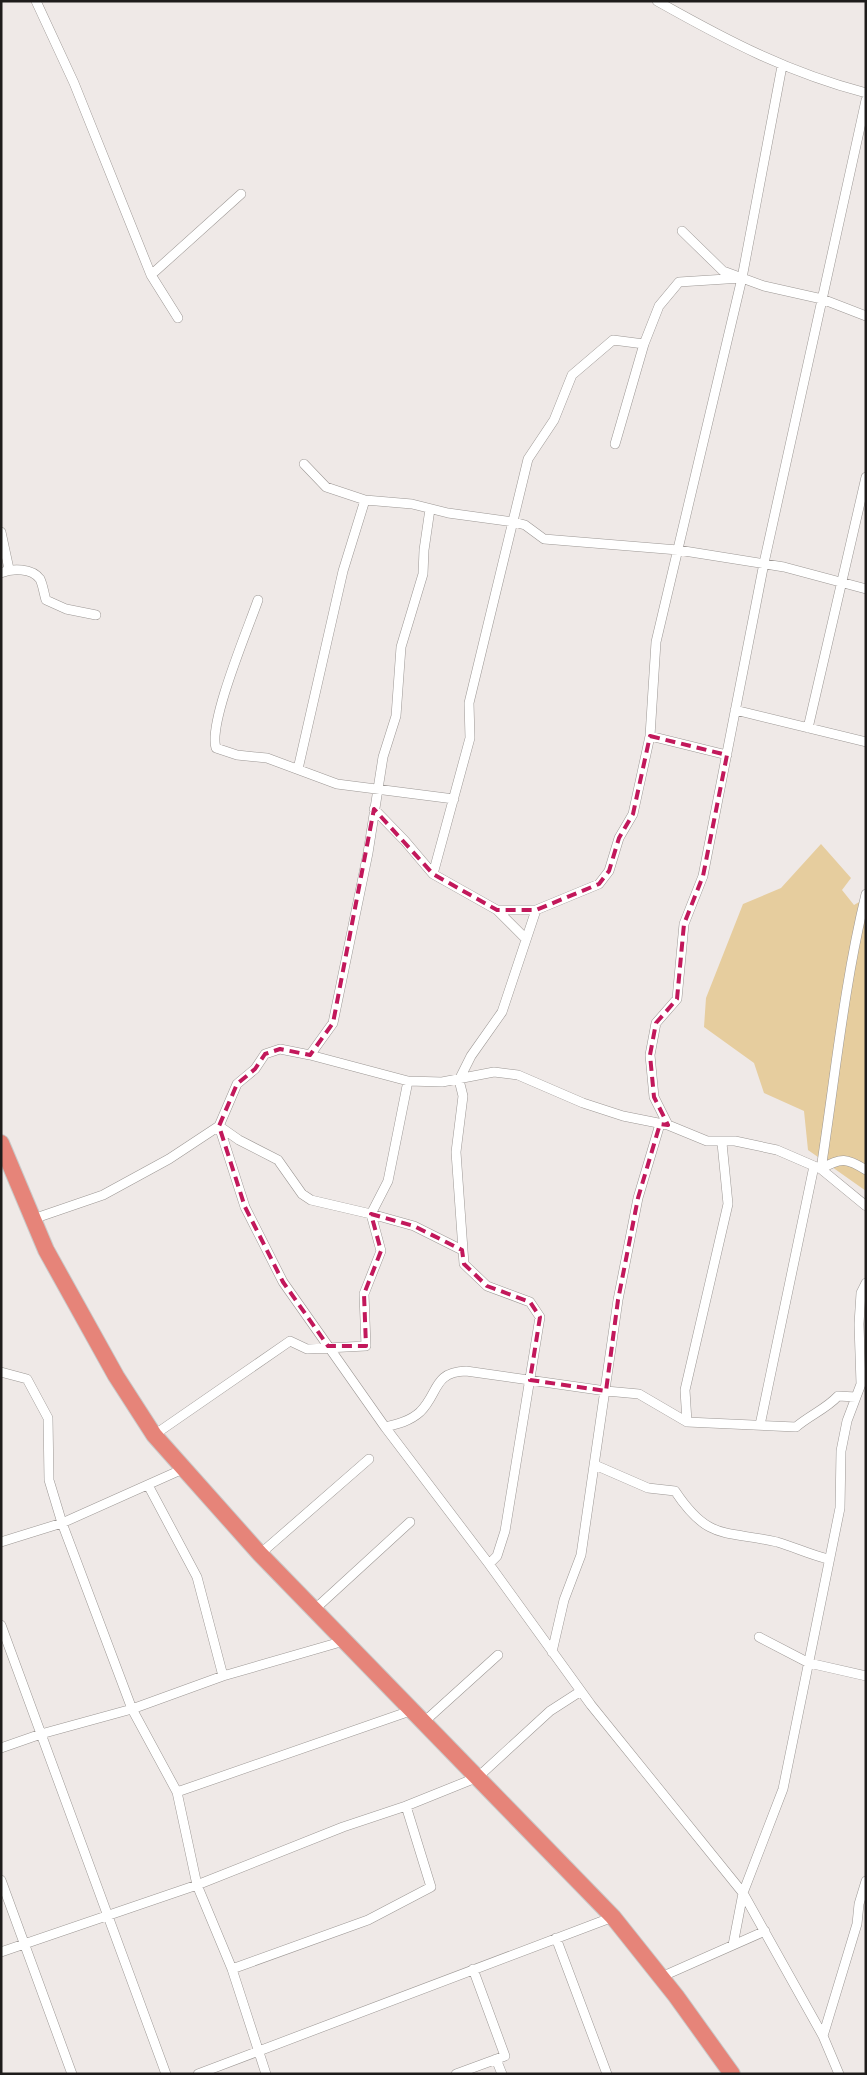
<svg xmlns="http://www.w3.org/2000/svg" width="867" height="2075" font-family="'Asap Condensed',sans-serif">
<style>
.green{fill:#e6cd9e}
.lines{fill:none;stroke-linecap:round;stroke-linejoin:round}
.street-casing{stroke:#9c9794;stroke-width:10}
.highway-casing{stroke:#c9c9c8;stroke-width:18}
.street{stroke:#fff;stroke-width:9}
.highway{stroke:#e68479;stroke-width:16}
.marked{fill:none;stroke:#c2185b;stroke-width:4;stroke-dasharray:10 6;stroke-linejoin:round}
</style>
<rect width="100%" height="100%" fill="#efe9e7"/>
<path class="green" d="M821,844L851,878L842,890L854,905L866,898V1191L808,1150L804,1111L764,1093L754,1063L704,1027L706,998L743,904L781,888Z"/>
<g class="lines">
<defs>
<path id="street" d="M36,1L74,83L151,275L178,318
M657,1C728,41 787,72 866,93
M682,231L723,271L764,286L822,299L866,316
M151,275L241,194
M615,444L644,344
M304,464L326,487L365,500L412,504L448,513L514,522L525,525L544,539L678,550L784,567L866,589
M1,532L9,569
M1,573C12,568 32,568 40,579C43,585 44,594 46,600L66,609L96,615
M258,600C248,629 208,723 216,748L237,755L267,758L337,784L454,799
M735,710L866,742
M808,728L866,477
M650,736L727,755
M298,769L343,571L365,500
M374,809L405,841L433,874L497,910L525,938
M433,874L470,738L469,703L528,459L554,420L572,375L613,340L644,344L659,306L679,282L742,278
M497,910H536L599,884L609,871L619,838L633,814L650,736L656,642L742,278L782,66
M310,1055L408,1081L442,1082L494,1072L518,1075L583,1103L623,1116L668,1125L707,1141H735L777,1150L821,1169L866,1206
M408,1081L388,1181L371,1214L414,1226L462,1250
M668,1125L654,1097L650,1055L656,1023L677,999L684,924L703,876L764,563L866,100
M219,1126L245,1207L283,1282L385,1427L489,1564L591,1705L743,1893L823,2036L839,2074
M821,1169C835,1078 844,984 866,894
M821,1169C841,1157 847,1158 866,1170
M33,1219L103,1195L169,1159L219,1126L237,1084L255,1069L265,1054L280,1049L310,1055L333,1023L368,853L383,757L396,716L401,647L423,574L424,550L430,509
M1,1372L27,1379L48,1418L49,1480L62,1523L132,1709L177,1792L197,1885L232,1969L266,2074
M687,1422L685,1390L728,1204L722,1143
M760,1425L814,1166
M385,1427C398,1424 410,1421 420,1412C439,1393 433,1372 466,1371L606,1391L639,1394L687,1422L796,1427C810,1415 826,1409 838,1396L856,1397
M154,1435L290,1341L307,1349L366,1346L364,1294L381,1251L371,1214L311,1200L302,1194L278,1160L239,1140L219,1126
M595,1465L648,1488L675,1491C709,1542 725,1530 777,1542C794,1547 811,1555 828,1559
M148,1485L197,1577L223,1676
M1,1542L62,1523L183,1469
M260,1554L369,1459
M489,1564L497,1556L505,1531L540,1317L530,1302L487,1286L464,1264L456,1152L463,1096L459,1080L471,1056L502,1012L536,910
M315,1609L410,1522
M1,1625L166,2074
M759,1637L809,1663L866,1676
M552,1652L564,1600L581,1555L618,1300L638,1198L660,1124
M425,1721L498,1655
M1,1748L41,1734L132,1709L223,1676L344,1641
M177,1792L413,1710
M1,1880L72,2074
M556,1938L607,2074
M733,1945L743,1893L783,1789L840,1508L841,1451L847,1421L861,1384L859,1324L861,1293L866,1283
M1,1952L197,1885L343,1827L406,1806L478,1777L550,1711L581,1691
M232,1969L368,1920L431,1887L406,1806
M661,1977L765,1931
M823,2036L857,1924L859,1904L866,1881
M496,2059L502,2074
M198,2074L613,1917
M456,2074L505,2056L473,1969"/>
<path id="highway" d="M1,1143L46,1250L116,1376L154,1435L260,1554L613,1917L676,1996L732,2074"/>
</defs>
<use href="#street" class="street-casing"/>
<use href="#highway" class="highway-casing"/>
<use href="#street" class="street"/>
<use href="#highway" class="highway"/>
</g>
<path class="marked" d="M650,736L727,755L703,876L684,924L677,999L656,1023L650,1055L654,1097L668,1125L660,1124L638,1198L618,1300L606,1391L530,1380L540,1317L530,1302L487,1286L464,1264L462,1250L414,1226L371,1214L381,1251L364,1294L366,1346H328L283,1282L245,1207L219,1126L237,1084L255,1069L265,1054L280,1049L310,1055L333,1023L374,809L433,874L497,910H536L599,884L609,871L619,838L633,814Z"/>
<rect width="867" height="2075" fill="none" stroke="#1e1c1b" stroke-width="5"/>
</svg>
